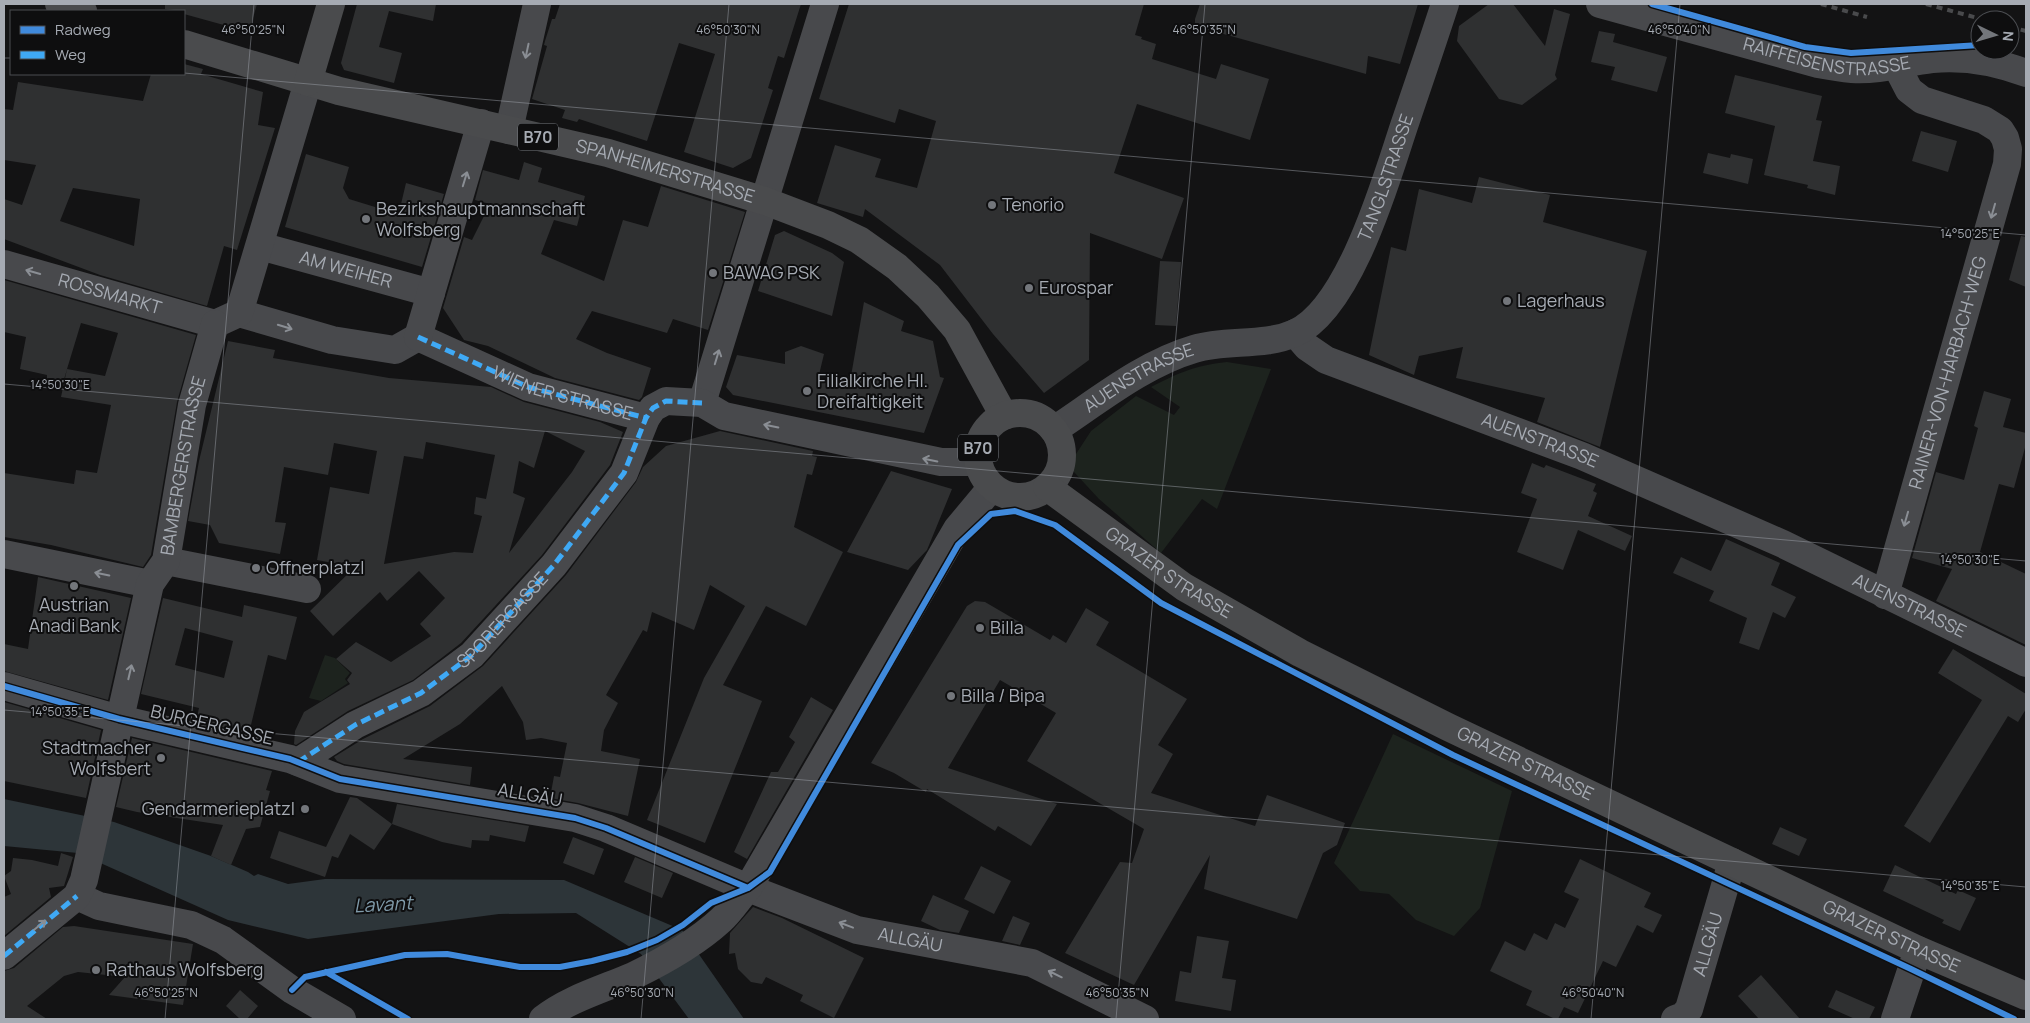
<svg xmlns="http://www.w3.org/2000/svg" width="2030" height="1023" font-family="Manrope,sans-serif">
<style>
.green{fill:#1d231e}
.water{fill:#2d3539}
.building{fill:#2f3031;fill-rule:evenodd}
.lines{fill:none;stroke-linecap:round;stroke-linejoin:round}
.minor{stroke:#48494c;stroke-width:28}
.major{stroke:#4a4b4d;stroke-width:28}
.rail{stroke:#494a4c;stroke-width:4;stroke-dasharray:6 5;stroke-linecap:butt}
.quiet{stroke:#3fa9f5;stroke-width:5;stroke-dasharray:10 5;stroke-linecap:butt}
.cycleway-casing{stroke:#0e0e0f;stroke-width:9}
.cycleway{stroke:#408adc;stroke-width:6}
.oneway{stroke:#8a8e94}
.ticks{fill:none;stroke:#a6abb3;stroke-width:1;stroke-opacity:0.45}
.poi-dot{fill:#73767b;stroke:#0e0e0f;stroke-width:2}
.labels{text-anchor:middle;stroke-width:4;stroke-linejoin:round;paint-order:stroke}
.shield{fill:#0e0e0f;stroke:#787c82;stroke-width:1}
.shield-label{font-size:16px;font-weight:bold;fill:#a6abb3}
.street-label{font-size:18px;fill:#a6abb3;stroke:#0e0e0f}
.poi-label{font-size:18px;fill:#a6abb3;stroke:#0e0e0f;text-anchor:start}
.water-label{font-size:19px;font-style:italic;fill:#809baa;stroke:#0e0e0f}
.ticks-label{font-size:12px;text-anchor:middle;fill:#a6abb3;stroke:#0e0e0f;stroke-width:4;stroke-linejoin:round;paint-order:stroke}
</style>
<rect width="100%" height="100%" fill="#131314"/>
<path class="green" d="M1227,362L1271,369L1217,509L1202,499L1161,553L1099,499L1074,472L1073,463L1076,454L1091,431L1136,396L1174,415L1180,407L1151,387C1181,372 1193,366 1227,362Z
M325,655L335,658L350,673L345,679L348,683L321,701L309,698Z
M1393,734L1512,791L1480,908L1454,936L1416,920L1389,894L1360,891L1334,863Z"/>
<path class="water" d="M4,799L114,822L211,856L248,872L254,876L258,874L288,884L325,879L564,880L682,930L744,1019H689L641,954L576,913L499,914L308,939L228,920L78,853L4,846Z"/>
<path class="building" d="M165,4H257L249,32L184,14V11L165,9Z
M357,4H436L433,21L389,11L379,47L402,53L394,83L344,70L341,63Z
M560,4H801L784,58L778,56L768,88L773,90L751,158L733,168L684,152L715,54L679,43L647,141L579,119L577,122L562,118L565,110L532,99L547,46L544,45L545,41L552,19H555Z
M849,4H1144L1135,35L1142,37L1141,39L1156,44L1152,59L1216,79L1221,64L1269,79L1250,140L1137,104L1114,173L1184,198L1162,259L1090,233L1089,360L1044,393L993,334L940,265L865,209L863,217L817,203L835,145L881,159L875,177L917,188L936,121L899,109L895,123L819,99Z
M1200,4H1418L1400,64L1368,56L1366,74L1195,26V19Z
M1489,4H1513L1545,46L1554,9L1570,14L1555,75L1557,79L1522,105L1499,99L1457,41L1459,26Z
M1599,31L1615,34L1613,42L1667,57L1657,92L1611,80L1615,67L1591,62Z
M184,64L203,69L201,74L263,92L258,125L275,128L237,250L224,246L207,306L100,275L4,239V199L22,205L36,165L4,160V109L13,110L18,82L143,101L151,74H184ZM73,188L140,199L134,246L60,221Z
M1735,75L1822,96L1816,120L1822,121L1813,161L1840,166L1835,195L1807,188L1808,185L1764,175L1775,126L1725,113Z
M1921,131L1957,141L1948,172L1912,161Z
M1708,153L1730,158L1731,154L1753,159L1748,184L1703,173Z
M306,154L349,167L343,188L349,199L388,211L401,204L406,183L444,194L422,267L285,227Z
M524,162L542,168L538,182L585,196L577,226L554,220L541,254L604,281L623,220L648,227L661,186L745,212L708,330L673,319L667,333L592,311L576,339L607,353L651,368L642,397L639,400L555,378L488,346L464,340L443,308L464,237L472,240L490,204L475,200L483,170L519,180Z
M1479,177L1550,195L1543,222L1647,251L1600,447L1537,422L1545,398L1456,378L1463,347L1419,356L1414,375L1369,355L1391,247L1406,251L1419,189L1472,203Z
M784,231L832,253L844,262L832,316L758,291L775,235Z
M2021,236L2026,237V287L2009,280Z
M1160,261L1181,262L1176,326L1155,325Z
M4,280L196,335L177,402L151,555L143,567L51,545L4,537V473L74,484L76,470L97,473L111,405L61,397L67,369L63,383L47,379V375L20,369L26,337L4,332ZM81,323L118,333L105,376L67,369Z
M864,302L904,321L901,331L933,341L940,377L944,378L924,433L733,395L726,387L737,355L785,364V352L801,346L824,354L818,379L851,376Z
M228,341L275,350L273,358L389,378L491,387L524,402L600,422L623,432L610,465L542,555L461,643L413,680L348,711L296,745L294,744L295,731L304,712L350,684L347,680L352,673L336,659L356,642L391,662L431,636L420,624L445,598L419,571L387,601L380,592L333,636L310,611L355,567L317,560L330,487L369,494L377,451L334,443L328,475L284,467L275,522L286,523L280,554L219,543L210,525L188,521L199,461ZM545,431L585,451L572,472L509,553L525,498L513,493L519,461L534,468ZM426,442L495,455L486,499L476,497L474,514L482,516L473,553L454,552L384,564L404,456L423,459Z
M1984,391L2011,399L2003,427L2026,433V444L2014,488L1999,484L1980,552L2026,574V645L1936,601L1952,569L1912,558L1936,472L1964,480L1978,428L1974,426Z
M720,431L813,451L812,456L817,457L812,475L807,474L794,527L843,552L806,626L766,606L723,685L762,701L705,843L647,820L704,678L745,606L710,585L694,630L652,612L647,632L643,630L606,695L618,703L604,730L601,751L640,759L628,816L578,803L550,798L554,776L560,777L567,743L541,738L526,740L523,722L502,686L460,724L403,759L472,767L470,785L344,764L337,761L334,757L363,739L430,706L483,666L566,575L636,482L643,467L666,446Z
M1532,463L1544,468L1546,465L1596,484L1593,491L1597,493L1588,516L1632,536L1625,551L1578,530L1563,570L1517,552L1537,499L1521,493Z
M891,471L952,489L927,550L908,570L847,552Z
M1726,539L1780,563L1771,585L1796,597L1785,618L1773,612L1759,650L1739,643L1747,618L1709,601L1714,591L1673,573L1681,557L1711,571Z
M38,577L131,598L108,700L4,671V644L28,649Z
M163,598L242,617L244,605L297,617L286,660L268,655L249,733L196,721L199,708L141,694ZM185,628L233,641L224,678L175,665Z
M975,601L985,602L1050,640L1053,635L1066,643L1086,608L1109,622L1096,645L1187,699L1158,745L1173,754L1151,793L1255,826L1267,795L1345,823L1337,845L1323,853L1297,919L1204,889L1210,855L1134,985L1065,953L1120,862L1132,863L1144,829L1027,761L1056,713L1000,680L948,768L1057,804L1031,846L998,826L995,831L927,789L926,792L894,773L871,763L967,606Z
M1953,649L2026,694V709L2018,722L2008,716L1930,843L1904,826L1982,700L1938,673Z
M811,697L833,710L747,859L734,852L771,772H778L795,742L789,737Z
M4,702L101,730L86,798L4,781Z
M132,738L272,771L266,790L270,791L260,827L246,829L231,865L211,856L223,825L137,812L116,807Z
M350,797L357,798L392,824L374,850L350,834L338,858L332,856L325,877L270,858L279,831L326,847Z
M397,804L529,826L525,842L490,835L489,841L472,840L471,848L442,842L392,824Z
M1780,827L1807,839L1799,856L1772,844Z
M573,837L604,849L594,875L563,863Z
M61,853L73,857L64,886L49,888L51,897L4,936V897L11,894L4,876L11,871L13,858L32,860L58,866Z
M635,857L673,873L662,898L624,882Z
M1580,859L1651,893L1644,907L1662,915L1653,933L1637,925L1616,967L1603,961L1578,1013L1564,1007L1558,1019H1555L1526,1005L1532,991L1490,971L1505,941L1525,951L1534,933L1547,940L1555,923L1565,928L1579,899L1564,892Z
M1895,865L1956,894L1958,890L1976,898L1960,931L1942,923L1944,920L1883,891Z
M981,866L1011,881L994,914L964,899Z
M933,895L969,911L959,933L940,930L921,921Z
M753,907L782,918L864,958L834,1018L800,1001L803,995L766,977L762,984L751,982L738,969L735,953L729,954L730,933Z
M1013,916L1030,923L1020,945L1002,941Z
M74,926L193,944L183,1005L109,995L125,977L78,972L64,976L27,1006L47,1019H4V971L14,968L63,927Z
M1197,936L1229,941L1222,978L1236,980L1231,1011L1175,1001L1180,971L1191,973Z
M1761,975L1800,1019H1759L1738,996Z
M240,990L258,1006L247,1019H240L226,1006Z
M1836,990L1875,1007L1869,1019H1855L1828,1007Z"/>
<g class="lines">
<g class="minor">
<path id="s1" d="M1600,4L1818,64C1829,66 1841,68 1852,69C1879,71 1906,62 1932,59C1964,56 1997,62 2026,73"/>
<path d="M509,130L537,4"/>
<path id="s2" d="M260,246L431,293"/>
<path id="s3" d="M4,264L215,324"/>
<path d="M239,313L332,340L395,350L418,337"/>
<path d="M215,324L239,313L308,82"/>
<path id="s4" d="M1295,333L1307,347L1326,360L1582,456L1783,544L2026,663"/>
<path id="s5" d="M418,337L528,387L646,418"/>
<path d="M418,337L481,123"/>
<path d="M702,403L825,4"/>
<path id="s6" d="M1054,430C1098,401 1143,364 1194,349C1227,339 1263,347 1295,333C1350,308 1386,180 1404,126C1418,85 1432,44 1445,4"/>
<path d="M4,554L150,584"/>
<path d="M166,561L307,589"/>
<path id="s7" d="M1885,595L2007,164L2008,149L2005,138L2000,130L1984,120L1922,100L1909,90L1896,65"/>
<path id="s8" d="M4,686L119,719L290,759L340,779L575,818L606,828L748,888L857,930L1032,963L1145,1019"/>
<path d="M298,762L355,725L421,693L472,655L554,565L624,473L646,418L653,408L666,401L702,403L724,416L941,462H978"/>
<path d="M77,896L99,906L191,925L223,940L292,990L342,1019"/>
<path id="s9" d="M4,956L77,896L84,880L150,584L166,561L192,405L215,324"/>
<path d="M543,1019C568,999 603,989 633,976C664,961 696,943 721,920C731,911 739,898 748,888L957,529L992,487"/>
<path id="s10" d="M1675,1019L1683,1016L1689,1009L1732,862"/>
<path d="M1895,1019L1918,950"/>
</g>
<g class="major">
<path d="M59,4L83,11"/>
<path id="s11" d="M184,44L339,91L608,153L765,201L828,225L859,240L897,267L928,296L957,330L1004,416"/>
<path d="M308,82L331,4"/>
<circle cx="1020" cy="455" r="42"/>
<path id="s12" d="M1047,487L1184,587L1300,653L1448,727L1732,862L1918,950L2026,996"/>
</g>
<path class="rail" d="M1821,4L1867,17
M1926,4L1985,20
M2010,27L2026,31"/>
<g class="quiet">
<path d="M418,337L528,387L646,418"/>
<path id="s13" d="M298,762L355,725L421,693L472,655L554,565L624,473L646,418L653,408L666,401L702,403"/>
<path d="M4,956L77,896"/>
</g>
<defs>
<path id="cycleway" d="M1652,4L1805,47L1851,53L1980,45
M4,686L119,719L290,759L340,779L575,818L606,828L748,888
M326,972L408,1019
M292,990L305,977L405,955L447,954L520,967H560L592,961L627,952L657,940L683,925L711,903L748,888L770,872L958,545L991,514L1015,511L1055,525L1161,603L1453,755L1911,969L2014,1019"/>
</defs>
<use href="#cycleway" class="cycleway-casing"/>
<use href="#cycleway" class="cycleway"/>
</g>
<defs><path id="oneway-shaft" d="M-6 0H5M1.5-3L5.5 0L1.5 3" fill="none" stroke-width="1.6" stroke-linecap="round" stroke-linejoin="round" transform="scale(1.25)"/></defs>
<g class="oneway">
<use href="#oneway-shaft" transform="translate(527 51) rotate(102)"/>
<use href="#oneway-shaft" transform="translate(465 179) rotate(-73)"/>
<use href="#oneway-shaft" transform="translate(1993 211) rotate(106)"/>
<use href="#oneway-shaft" transform="translate(33 272) rotate(-164)"/>
<use href="#oneway-shaft" transform="translate(285 327) rotate(17)"/>
<use href="#oneway-shaft" transform="translate(717 357) rotate(-73)"/>
<use href="#oneway-shaft" transform="translate(771 426) rotate(-168)"/>
<use href="#oneway-shaft" transform="translate(930 460) rotate(-168)"/>
<use href="#oneway-shaft" transform="translate(1906 519) rotate(106)"/>
<use href="#oneway-shaft" transform="translate(102 574) rotate(-168)"/>
<use href="#oneway-shaft" transform="translate(130 672) rotate(-77)"/>
<use href="#oneway-shaft" transform="translate(40 925) rotate(-39)"/>
<use href="#oneway-shaft" transform="translate(846 925) rotate(-159)"/>
<use href="#oneway-shaft" transform="translate(1055 974) rotate(-154)"/>
</g>
<path class="ticks" d="M4,58H11M184,73L2026,235M4,384L2026,561M4,710L2026,887M165,1019L254,4M641,1019L729,4M1116,1019L1205,4M1591,1019L1680,4"/>
<g class="poi-dot">
<circle cx="992" cy="205" r="5"/>
<circle cx="366" cy="219" r="5"/>
<circle cx="713" cy="273" r="5"/>
<circle cx="1029" cy="288" r="5"/>
<circle cx="1507" cy="301" r="5"/>
<circle cx="807" cy="391" r="5"/>
<circle cx="256" cy="568" r="5"/>
<circle cx="74" cy="586" r="5"/>
<circle cx="980" cy="628" r="5"/>
<circle cx="951" cy="696" r="5"/>
<circle cx="161" cy="758" r="5"/>
<circle cx="305" cy="809" r="5"/>
<circle cx="96" cy="970" r="5"/>
</g>
<g class="labels">
<g class="shield">
<rect x="518" y="123.5" width="40" height="27" rx="4"/>
<rect x="958" y="434.5" width="40" height="27" rx="4"/>
</g>
<g class="shield-label">
<text x="538" y="143">B70</text>
<text x="978" y="454">B70</text>
</g>
<g class="street-label">
<text dy="6" stroke="none"><textPath href="#s1" startOffset="234">RAIFFEISENSTRASSE</textPath></text>
<text dy="6" stroke="none"><textPath href="#s11" startOffset="498">SPANHEIMERSTRASSE</textPath></text>
<text dy="6" stroke="none"><textPath href="#s6" startOffset="449">TANGLSTRASSE</textPath></text>
<text dy="6" stroke="none"><textPath href="#s2" startOffset="89">AM WEIHER</textPath></text>
<text dy="6" stroke="none"><textPath href="#s3" startOffset="110">ROSSMARKT</textPath></text>
<text dy="6" stroke="none"><textPath href="#s7" startOffset="231">RAINER-VON-HARBACH-WEG</textPath></text>
<text dy="6" stroke="none"><textPath href="#s6" startOffset="100">AUENSTRASSE</textPath></text>
<text dy="6" stroke="none"><textPath href="#s5" startOffset="156">WIENER STRASSE</textPath></text>
<text dy="6" stroke="none"><textPath href="#s4" startOffset="270">AUENSTRASSE</textPath></text>
<text dy="6" stroke="none"><textPath href="#s9" startOffset="540">BAMBERGERSTRASSE</textPath></text>
<text dy="6" stroke="none"><textPath href="#s12" startOffset="149">GRAZER STRASSE</textPath></text>
<text dy="6" stroke="none"><textPath href="#s4" startOffset="675">AUENSTRASSE</textPath></text>
<text dy="6" stroke="none"><textPath href="#s13" startOffset="251">SPORERGASSE</textPath></text>
<text transform="translate(212 725) rotate(13)" y="6">BURGERGASSE</text>
<text dy="6" stroke="none"><textPath href="#s12" startOffset="554">GRAZER STRASSE</textPath></text>
<text transform="translate(530 795) rotate(10)" y="6">ALLGÄU</text>
<text dy="6" stroke="none"><textPath href="#s12" startOffset="959">GRAZER STRASSE</textPath></text>
<text dy="6" stroke="none"><textPath href="#s8" startOffset="945">ALLGÄU</textPath></text>
<text dy="6" stroke="none"><textPath href="#s10" startOffset="85">ALLGÄU</textPath></text>
</g>
<g class="poi-label">
<text x="1002" y="211">Tenorio</text>
<text x="376" y="215">Bezirkshauptmannschaft<tspan x="376" dy="21">Wolfsberg</tspan></text>
<text x="723" y="279">BAWAG PSK</text>
<text x="1039" y="294">Eurospar</text>
<text x="1517" y="307">Lagerhaus</text>
<text x="817" y="387">Filialkirche Hl.<tspan x="817" dy="21">Dreifaltigkeit</tspan></text>
<text x="266" y="574">Offnerplatzl</text>
<text x="74" y="611" text-anchor="middle">Austrian<tspan x="74" dy="21">Anadi Bank</tspan></text>
<text x="990" y="634">Billa</text>
<text x="961" y="702">Billa / Bipa</text>
<text x="151" y="754" text-anchor="end">Stadtmacher<tspan x="151" dy="21">Wolfsbert</tspan></text>
<text x="295" y="815" text-anchor="end">Gendarmerieplatzl</text>
<text x="106" y="976">Rathaus Wolfsberg</text>
</g>
<g class="water-label">
<text transform="translate(383 904) rotate(-3)" y="7">Lavant</text>
</g>
</g>
<g class="ticks-label">
<text x="253" y="34">46°50'25"N</text>
<text x="728" y="34">46°50'30"N</text>
<text x="1204" y="34">46°50'35"N</text>
<text x="1679" y="34">46°50'40"N</text>
<text x="1970" y="238">14°50'25"E</text>
<text x="60" y="389">14°50'30"E</text>
<text x="1970" y="564">14°50'30"E</text>
<text x="60" y="716">14°50'35"E</text>
<text x="1970" y="890">14°50'35"E</text>
<text x="166" y="997">46°50'25"N</text>
<text x="642" y="997">46°50'30"N</text>
<text x="1117" y="997">46°50'35"N</text>
<text x="1593" y="997">46°50'40"N</text>
</g>
<rect width="2030" height="1023" fill="none" stroke="#a6abb3" stroke-width="10"/>
<rect x="10" y="10" width="175" height="65" fill="#0e0e0f" stroke="#4b4d51"/>
<rect x="20" y="26" width="25" height="8" fill="#408adc" stroke="#4b4d51"/>
<text x="55" y="35" font-size="15" fill="#a6abb3">Radweg</text>
<rect x="20" y="51" width="25" height="8" fill="#3fa9f5" stroke="#4b4d51"/>
<text x="55" y="60" font-size="15" fill="#a6abb3">Weg</text>
<g transform="translate(1995 35) rotate(95)"><circle r="24" fill="#0e0e0f" stroke="#4b4d51"/>
<path d="M0-4L9 19L0 12L-9 19Z" fill="#73767b"/>
<text y="-8" font-size="14" font-weight="bold" text-anchor="middle" fill="#a6abb3">N</text>
</g>
</svg>
